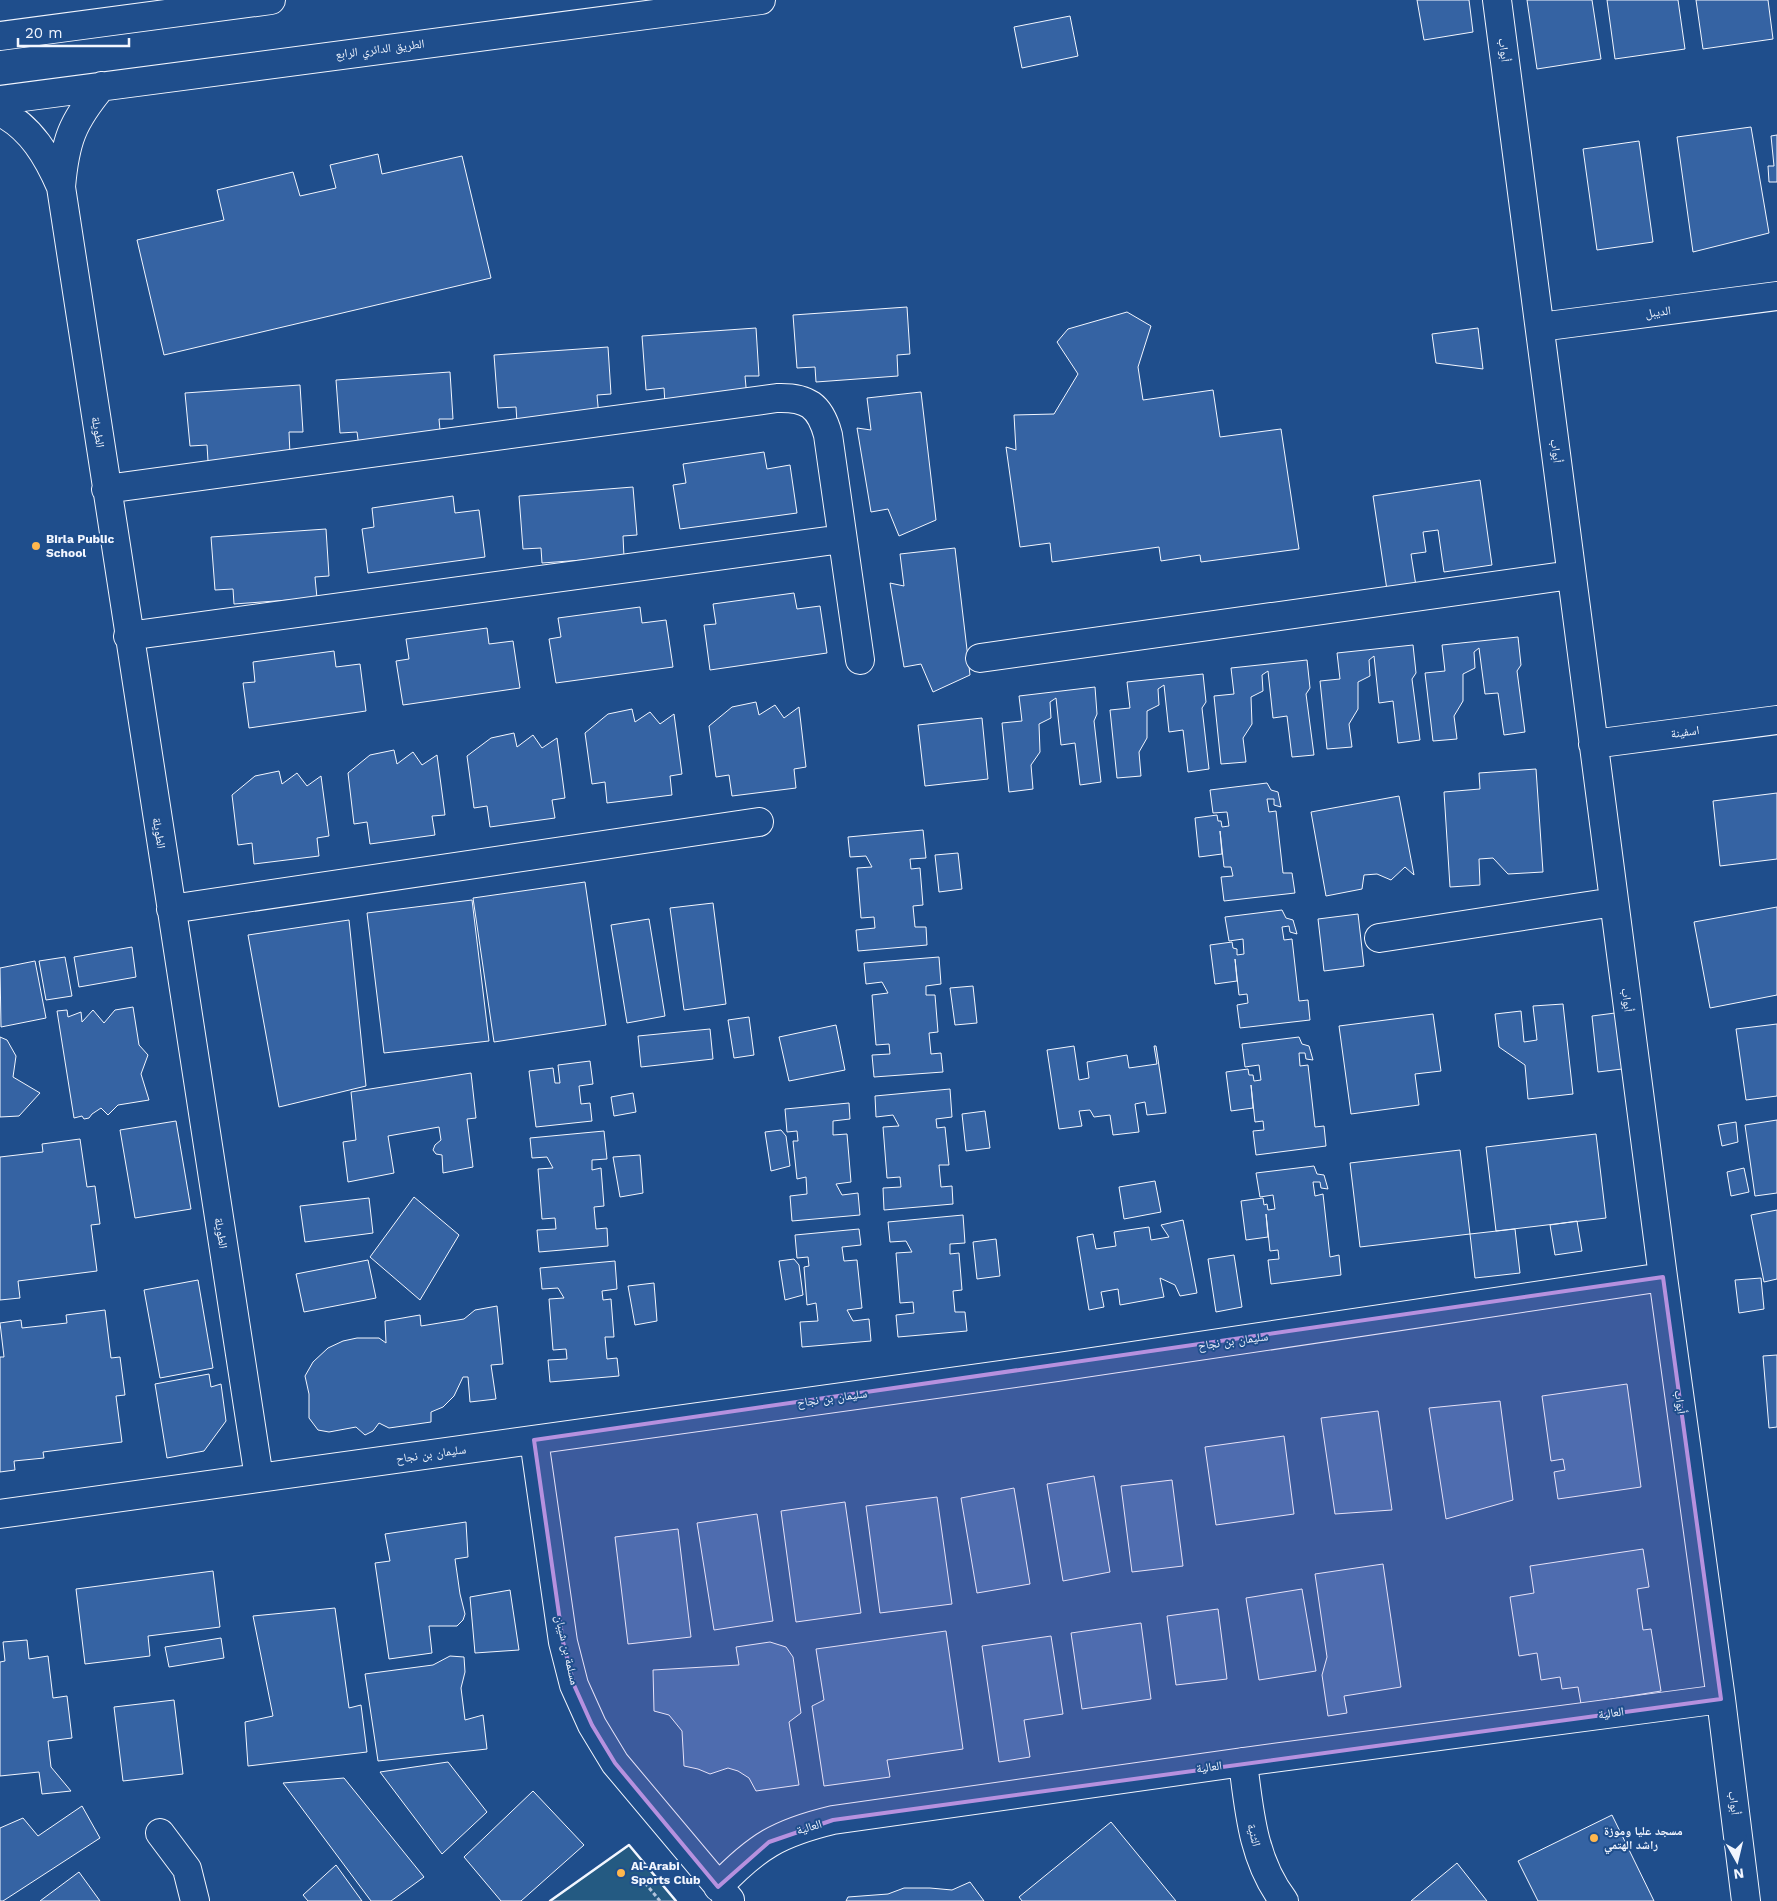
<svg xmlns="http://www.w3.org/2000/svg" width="1777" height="1901" font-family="'Work Sans','Noto Naskh Arabic',sans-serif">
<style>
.green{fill:#245a82;stroke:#a8bbd7}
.building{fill:#3563a3;stroke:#f2f6ff}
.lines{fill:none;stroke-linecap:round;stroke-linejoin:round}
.minor-casing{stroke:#f2f6ff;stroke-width:30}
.major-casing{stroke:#f2f6ff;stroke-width:30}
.path{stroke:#b3c4dc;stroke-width:3;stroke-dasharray:4 2.5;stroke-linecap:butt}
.minor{stroke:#1f4e8c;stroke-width:28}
.major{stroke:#1f4e8c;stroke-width:28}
.wall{stroke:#f2f6ff;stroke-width:2.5}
.marked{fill:#b691df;fill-opacity:0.2;stroke:#b691df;stroke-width:4;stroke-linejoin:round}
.poi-dot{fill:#ffb74d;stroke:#1f4e8c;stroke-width:2}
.labels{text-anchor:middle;stroke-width:4;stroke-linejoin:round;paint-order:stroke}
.street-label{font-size:12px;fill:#f2f6ff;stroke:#1f4e8c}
.poi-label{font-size:12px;font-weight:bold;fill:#f2f6ff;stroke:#1f4e8c;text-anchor:start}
</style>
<rect width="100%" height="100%" fill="#1f4e8c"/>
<path class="green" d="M629,1845L676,1901H550Z"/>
<path class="building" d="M1417,0H1469L1473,32L1424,40Z
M1527,0H1592L1601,59L1537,69Z
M1607,0H1678L1685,49L1615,59Z
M1696,0H1768L1773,39L1703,49Z
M1070,16L1078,56L1022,68L1014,27Z
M1751,127L1769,233L1693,252L1677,137Z
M1777,135V182H1769L1768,166H1774L1771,136Z
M1639,141L1653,242L1597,250L1583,149Z
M378,154L382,174L462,156L491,278L164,355L137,240L224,220L217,190L293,172L300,196L336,188L330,165Z
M907,307L910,354L897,355L898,376L816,382L815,367L797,368L793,315Z
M1127,312L1151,326L1138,367L1143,400L1213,390L1220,437L1281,429L1299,549L1201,562L1200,555L1161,561L1159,547L1052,562L1050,543L1020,547L1006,447L1016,450L1014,415L1054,414L1078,374L1057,342L1068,329Z
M756,328L759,376H745L747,398L665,404L664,388L646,390L642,336Z
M1478,328L1483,369L1436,363L1432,334Z
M608,347L611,394L597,395L599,417L517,423L516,407L498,408L494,355Z
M450,372L453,419H439L441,441L359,447L357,432L340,433L336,380Z
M300,385L303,432H289L290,454L208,461L207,445L190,446L185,393Z
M921,392L936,520L899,536L888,509L871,512L857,428L871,430L867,398Z
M764,452L767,469L790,465L797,513L680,529L673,485L686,483L683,464Z
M1480,480L1492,565L1444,572L1438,530L1423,532L1426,552L1411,554L1416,586L1387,590L1373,496Z
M633,487L637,535L623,536L624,557L542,563L541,548L523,549L519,496Z
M453,496L455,513L479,510L485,557L368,573L362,529L374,527L372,508Z
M326,529L329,576L315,577L317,598L234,604L233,589L215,590L211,537Z
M955,548L970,675L933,692L921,664L904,667L890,583L904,586L900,554Z
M794,593L797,609L820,606L827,653L710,670L704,625L716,624L713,604Z
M640,607L642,623L666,620L673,667L556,683L549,639L561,637L558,618Z
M487,628L489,644L513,641L520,688L403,705L396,661L409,659L406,639Z
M1518,637L1521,665L1517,671L1525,732L1504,735L1498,693L1485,694L1479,648L1474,652L1475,668L1463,674V701L1454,716L1457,739L1433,741L1425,673L1445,671L1442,645Z
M1413,645L1416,673L1412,679L1420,740L1398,743L1393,701L1379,703L1374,656L1369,660L1370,676L1358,682V709L1349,724L1352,747L1327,749L1320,681L1340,679L1337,653Z
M334,651L336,667L360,664L366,711L249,728L243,683L255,682L253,662Z
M1307,660L1310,688L1306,694L1314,755L1292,757L1287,716L1273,718L1268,671L1262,675L1263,691L1251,697L1252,724L1243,738L1246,762L1221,764L1214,696L1234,694L1231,668Z
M1203,674L1206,702L1202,708L1209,769L1188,772L1183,730L1169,732L1164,685L1158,689L1159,705L1147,711V738L1139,752L1141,776L1117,778L1110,710L1130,708L1127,682Z
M1095,687L1097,714L1094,721L1101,782L1080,785L1075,743L1061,745L1056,698L1050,702L1051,718L1039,724L1040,752L1031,765L1033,789L1009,792L1002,723L1022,721L1019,696Z
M756,702L759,715L775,705L784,718L799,707L806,767L794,769L796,788L732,796L729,775L716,777L709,726L732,707Z
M632,709L635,722L650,712L660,724L674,714L682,774L670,776L672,795L607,803L605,782L592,784L585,733L608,714Z
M982,718L988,779L925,786L918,725Z
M514,733L517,747L533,735L542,748L557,738L565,798L552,800L555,818L490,827L487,806L474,808L467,756L491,738Z
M394,750L397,764L413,752L422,765L437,755L445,815L432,816L435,835L370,844L367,822L354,824L348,773L370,755Z
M1536,769L1543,872L1508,874L1493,858L1479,859L1480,885L1450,887L1444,792L1480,789L1479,773Z
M279,771L282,784L297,773L307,786L321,776L329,836L317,838L319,856L254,864L252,843L238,845L232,795L255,776Z
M1267,783L1271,790L1278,792L1281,807L1274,805V799H1267L1269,812L1276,811L1283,873H1292L1295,893L1224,901L1221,877L1233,876L1231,867H1224L1220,831L1222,854L1199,857L1195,818L1217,815L1218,821H1221L1222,827L1229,826L1227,812L1213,813L1210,790Z
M1777,793V859L1720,866L1713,801Z
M1399,796L1414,875L1405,867L1391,880L1377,874L1364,875L1362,889L1326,896L1311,812Z
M923,830L926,858L910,859L911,869L920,868L923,905L913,906L915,927H926L927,945L858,951L856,930L875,928L874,917L861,918L857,868L872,867L866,856L850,857L848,837Z
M958,853L962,889L939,892L935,855Z
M585,882L606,1025L494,1042L473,898Z
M472,900L489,1041L384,1053L367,913Z
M713,903L726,1004L684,1010L670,908Z
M1777,907V995L1710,1008L1694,922Z
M1282,910L1286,918L1293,920L1297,934L1290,932L1289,926L1282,927L1284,940L1292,939L1299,1001L1308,1000L1310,1020L1240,1028L1237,1005L1248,1003L1247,994L1239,995L1235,959L1237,981L1215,984L1210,945L1232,942L1233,948L1237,949V955L1244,954L1243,939L1229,941L1225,917Z
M1358,914L1364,966L1324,971L1318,919Z
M649,919L665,1016L627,1023L611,925Z
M349,920L366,1086L279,1107L248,935Z
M132,947L136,977L79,987L74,957Z
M65,957L72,996L46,1000L39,961Z
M939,957L941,984L926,986V995H935L938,1032L929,1033L931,1054L941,1053L943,1072L874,1077L872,1055L890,1054L889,1044L876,1045L872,995L888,993L882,982L866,984L864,963Z
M35,961L46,1018L1,1027L0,968Z
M973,986L977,1023L955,1025L950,988Z
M1563,1004L1573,1094L1528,1099L1525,1065L1499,1047L1495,1014L1521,1011L1524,1042L1537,1040L1533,1006Z
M133,1007L139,1045L148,1055L141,1074L149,1100L118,1105L108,1115L101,1108L92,1114L89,1118L84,1119L82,1116L74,1118L57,1011L67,1010L68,1017L81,1012L82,1022L93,1010L104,1023L115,1010Z
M1615,1013L1622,1069L1598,1072L1592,1016Z
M1433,1014L1441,1071L1415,1074L1419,1105L1351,1114L1339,1026Z
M749,1017L754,1055L734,1058L728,1020Z
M1777,1024V1096L1746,1100L1736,1029Z
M836,1025L845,1070L789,1081L779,1037Z
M710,1029L713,1059L641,1067L638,1036Z
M0,1037L7,1040L16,1056L13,1077L40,1093L19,1116L0,1117Z
M1299,1037L1302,1044L1309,1046L1313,1060L1306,1059L1305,1053H1299L1300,1066L1308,1065L1315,1127L1324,1126L1326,1146L1256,1155L1253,1131L1264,1130L1263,1121L1255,1122L1251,1085L1253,1108L1231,1111L1226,1072L1248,1069L1249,1075H1253L1254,1081L1261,1080L1259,1065L1245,1067L1242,1044Z
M1074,1046L1079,1080L1089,1078L1087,1062L1127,1055L1129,1068L1157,1064L1154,1046H1156L1166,1113L1147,1115L1145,1102L1135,1104L1139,1132L1113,1135L1110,1115L1094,1117L1090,1110L1079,1111L1082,1126L1059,1129L1047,1050Z
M590,1061L593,1084L579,1086L581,1104L590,1103L592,1121L536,1127L529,1071L553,1068L555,1083H560L558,1065Z
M471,1073L476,1118L467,1119L473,1167L443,1173L442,1155L436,1154L433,1150L435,1145L441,1140L439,1127L388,1136L394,1173L348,1182L343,1142L356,1140L351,1092Z
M950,1089L952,1117L936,1119L937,1128L945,1127L949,1165H939L941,1187L952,1186L953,1204L884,1210L883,1188L901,1187L900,1177L887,1178L883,1127L899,1126L893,1115L876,1117L875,1096Z
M633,1093L636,1112L614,1116L611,1097Z
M849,1103L850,1119L833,1121V1135L847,1134L851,1182L836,1184L842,1195L858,1193L860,1215L792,1221L790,1196L807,1194L806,1177L797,1179L793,1141H798L797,1131L787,1132L785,1109Z
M985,1111L990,1148L966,1151L962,1114Z
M1777,1120V1193L1755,1196L1745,1125Z
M176,1121L191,1209L135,1218L120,1130Z
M1736,1122L1738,1142L1722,1146L1718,1125Z
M781,1130L786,1136L790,1166L771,1171L765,1132Z
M604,1131L607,1159L592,1160V1170L601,1168L604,1206L594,1207L596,1229L607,1228L608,1246L539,1252L537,1230L556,1229L555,1218L542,1219L538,1169L553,1168L547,1157L532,1158L530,1138Z
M1596,1134L1606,1218L1496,1231L1486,1147Z
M80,1139L87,1187L95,1186L100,1224L91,1225L97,1271L18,1281L20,1298L0,1300V1157L43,1152L42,1144Z
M1460,1150L1470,1234L1360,1247L1350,1163Z
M640,1155L643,1193L620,1197L613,1157Z
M1314,1166L1317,1174L1324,1175L1328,1189L1321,1188L1320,1182H1313L1315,1196L1323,1194L1330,1257L1339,1255L1341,1275L1271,1284L1268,1260L1279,1259L1278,1250L1270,1251L1266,1214L1268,1237L1246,1240L1241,1201L1263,1198L1264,1205L1267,1204L1268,1210L1275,1209L1273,1195L1260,1197L1256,1173Z
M1744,1168L1749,1192L1731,1196L1727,1172Z
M1155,1181L1161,1212L1124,1219L1119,1187Z
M414,1197L459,1235L420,1300L370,1257Z
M369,1198L373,1233L305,1242L300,1206Z
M1777,1210V1279L1764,1282L1751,1215Z
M963,1215L965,1243L950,1244V1254L959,1253L962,1290L953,1291L955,1312H965L967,1331L898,1337L896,1315L914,1313L913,1302L900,1303L896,1253L912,1252L906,1241L890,1242L888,1222Z
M1183,1220L1197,1293L1180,1296L1175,1285L1160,1278L1164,1297L1120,1305L1118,1289L1101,1292L1104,1307L1089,1310L1077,1237L1093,1234L1096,1249L1116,1246L1114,1232L1149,1227L1151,1240L1169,1237L1161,1225Z
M1577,1221L1582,1251L1555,1255L1550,1225Z
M859,1229L861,1245L842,1247L844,1261L857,1260L862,1308L847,1310L853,1321L869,1319L871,1341L802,1347L800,1322L818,1321L816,1303L807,1305L804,1267L809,1266L808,1257L797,1258L795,1235Z
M1515,1229L1520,1273L1475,1278L1470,1234Z
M996,1239L1000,1276L977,1279L973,1242Z
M1234,1255L1242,1307L1216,1312L1208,1259Z
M794,1259L799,1265L803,1295L785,1300L779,1261Z
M368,1260L376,1298L304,1312L296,1274Z
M615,1261L617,1289L602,1291L603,1300L611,1299L614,1337H605L607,1359L617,1358L619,1376L550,1382L548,1360L567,1359L566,1349L553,1350L549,1299L564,1298L558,1288L542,1289L540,1268Z
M1761,1278L1764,1309L1739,1313L1735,1280Z
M198,1280L213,1368L160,1378L144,1290Z
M654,1283L657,1321L635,1325L628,1286Z
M497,1306L503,1364L491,1365L496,1399L470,1402L468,1377H463L454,1396L443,1407L431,1412V1422L389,1428L379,1423L373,1431L365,1435L356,1427L329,1432L318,1430L309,1418V1394L305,1376L313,1362L328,1348L343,1341L357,1338H379L386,1343L385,1321L420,1315L421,1326L464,1319L475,1310Z
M105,1310L111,1358L120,1357L125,1395L116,1396L122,1442L43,1452L44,1458L14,1461L15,1470L0,1472V1357H4L0,1323L21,1320L22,1328L67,1323L66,1315Z
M1777,1355V1427L1769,1428L1763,1356Z
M209,1374L211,1387L221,1384L226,1421L204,1451L167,1458L155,1384Z
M1627,1384L1641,1487L1558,1499L1554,1472L1565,1470L1563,1459L1551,1461L1542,1396Z
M1500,1401L1513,1500L1446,1519L1429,1408Z
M1378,1411L1392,1510L1335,1514L1321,1418Z
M1284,1436L1294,1514L1216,1525L1205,1447Z
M1094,1476L1110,1572L1063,1581L1047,1484Z
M1172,1480L1183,1566L1132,1572L1121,1486Z
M1014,1488L1030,1584L977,1593L961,1498Z
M937,1497L952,1604L880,1613L866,1506Z
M845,1502L861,1613L796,1622L781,1511Z
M757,1514L773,1621L714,1630L697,1523Z
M466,1522L468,1557L455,1559L460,1594L465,1614L463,1620L457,1626H429L432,1653L389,1659L375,1563L390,1561L385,1534Z
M678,1529L691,1637L628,1644L615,1537Z
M1643,1549L1649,1587L1637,1589L1643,1630L1651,1629L1661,1691L1581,1704L1578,1687L1562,1689L1560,1677L1541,1680L1537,1653L1519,1656L1510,1597L1534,1593L1530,1566Z
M1383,1564L1401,1687L1344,1696L1347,1713L1328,1716L1322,1675L1327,1657L1315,1574Z
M213,1571L220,1627L148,1636L150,1656L85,1664L76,1589Z
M1302,1589L1316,1671L1259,1680L1246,1598Z
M510,1590L519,1650L475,1653L470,1597Z
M335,1608L349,1708L361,1705L367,1752L248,1766L245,1722L273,1716L253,1616Z
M1218,1609L1227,1679L1176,1685L1167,1616Z
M1141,1623L1151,1699L1082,1709L1071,1633Z
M946,1631L963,1749L887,1760L890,1777L824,1786L812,1706L824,1700L816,1649Z
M1051,1636L1063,1714L1024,1720L1030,1757L999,1762L982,1646Z
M221,1638L224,1658L169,1667L165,1647Z
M27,1640L29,1659L48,1656L53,1698L67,1696L72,1738L48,1741L51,1767L71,1791L42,1794L39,1772L0,1776V1662L5,1661L3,1642Z
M770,1642L786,1647L793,1657L801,1713L789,1722L799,1785L756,1791L749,1778L738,1771L728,1768L710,1774L698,1769L684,1766L682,1731L669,1715L654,1711L653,1670L739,1665L736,1647Z
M450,1656L464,1657L465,1672L461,1688L465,1720L483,1715L487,1749L378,1761L365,1674L433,1665Z
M174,1700L183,1774L123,1781L114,1707Z
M448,1762L487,1812L442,1854L380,1772Z
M344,1778L424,1877L391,1901H371L283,1783Z
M533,1791L584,1845L521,1901H501L464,1857Z
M82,1806L100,1838L3,1901H0V1828L23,1818L38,1836Z
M1612,1815L1654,1901H1538L1518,1861Z
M1111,1822L1176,1901H1022L1019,1897Z
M1457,1863L1487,1901H1411Z
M336,1865L362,1901H308L303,1895Z
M79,1872L100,1901H40Z
M970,1882L984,1901H846L848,1897L888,1894L904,1888H930L952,1890Z"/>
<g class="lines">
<defs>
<path id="minor" d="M1497,0L1663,1277L1721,1699L1746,1901
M102,86C72,122 65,141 61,187L259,1478
M0,100L761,0
M0,112C31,127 48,157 61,187
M1540,327L1777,296
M106,489L777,398C807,397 820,405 828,435L860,660
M128,636L842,539
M980,658L1571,575
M1593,744L1777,720
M171,909L759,822
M1379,938L1614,902
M534,1440L563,1642L574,1685L592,1725L615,1763L730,1900
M0,1514L1058,1367L1663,1277
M1243,1762C1249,1811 1253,1861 1284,1901
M160,1833L187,1869L195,1901
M718,1887C757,1846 779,1833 833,1820L1243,1762L1721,1699"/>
<path id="major" d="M0,36L271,0"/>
</defs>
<use href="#minor" class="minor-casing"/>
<use href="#major" class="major-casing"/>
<path class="path" d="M645,1883L660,1901"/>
<use href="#minor" class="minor"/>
<use href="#major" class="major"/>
<path class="wall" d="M550,1901L629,1845L676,1901"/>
</g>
<path class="marked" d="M1663,1277L1721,1699L833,1820L769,1842L718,1887L615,1763L592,1725L574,1685L563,1642L534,1440Z"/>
<g class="poi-dot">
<circle cx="36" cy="546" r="5"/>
<circle cx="1594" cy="1838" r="5"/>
<circle cx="621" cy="1873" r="5"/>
</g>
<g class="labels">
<g class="street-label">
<text transform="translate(380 49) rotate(-7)" y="4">الطريق الدائري الرابع</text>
<text transform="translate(1504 50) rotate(83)" y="4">أبواب</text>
<text transform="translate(1658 312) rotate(-8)" y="4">الديبل</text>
<text transform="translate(98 432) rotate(81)" y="4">الطويلة</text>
<text transform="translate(1556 451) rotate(83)" y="4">أبواب</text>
<text transform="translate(1685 732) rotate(-8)" y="4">اسفينة</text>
<text transform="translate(159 833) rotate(81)" y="4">الطويلة</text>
<text transform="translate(1627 1000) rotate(83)" y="4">أبواب</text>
<text transform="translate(221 1233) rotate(81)" y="4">الطويلة</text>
<text transform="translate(1233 1341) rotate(-8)" y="4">سليمان بن نجاح</text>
<text transform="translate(832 1398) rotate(-8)" y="4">سليمان بن نجاح</text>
<text transform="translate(1680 1402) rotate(82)" y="4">أبواب</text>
<text transform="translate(431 1454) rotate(-8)" y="4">سليمان بن نجاح</text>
<text transform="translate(567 1650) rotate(77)" y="4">مسلمة بن شيبان</text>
<text transform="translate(1611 1713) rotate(-8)" y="4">العالية</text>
<text transform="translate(1209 1767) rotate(-8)" y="4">العالية</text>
<text transform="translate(1734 1803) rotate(83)" y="4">أبواب</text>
<text transform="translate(809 1827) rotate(-17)" y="4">العالية</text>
<text transform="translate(1254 1835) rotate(76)" y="4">الثنية</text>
</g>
<g class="poi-label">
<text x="46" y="543">Birla Public<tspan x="46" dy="14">School</tspan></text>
<text x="1604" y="1835">مسجد عليا وموزة<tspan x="1604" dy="14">راشد الهتمي</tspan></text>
<text x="631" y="1870">Al-Arabi<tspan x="631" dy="14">Sports Club</tspan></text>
</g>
</g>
<g transform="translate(1737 1861) rotate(172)" stroke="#1f4e8c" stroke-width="4" paint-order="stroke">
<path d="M0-4L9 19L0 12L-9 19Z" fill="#f2f6ff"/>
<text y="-8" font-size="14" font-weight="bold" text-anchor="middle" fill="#f2f6ff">N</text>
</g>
<path d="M18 38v8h111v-8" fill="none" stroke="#f2f6ff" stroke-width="2.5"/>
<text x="25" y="38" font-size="15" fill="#f2f6ff" stroke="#1f4e8c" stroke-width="4" paint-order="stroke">20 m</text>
</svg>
